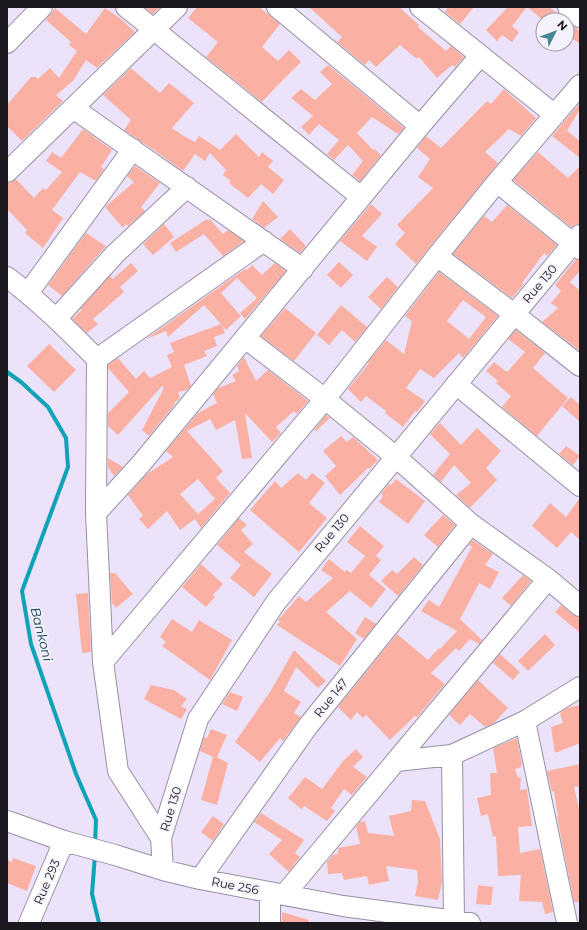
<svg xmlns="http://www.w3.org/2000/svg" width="587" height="930" font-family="Montserrat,sans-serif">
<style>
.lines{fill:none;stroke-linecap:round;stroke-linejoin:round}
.stream{stroke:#10a2b7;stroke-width:4}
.building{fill:#fab0a3;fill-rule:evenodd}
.minor-casing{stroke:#988fa4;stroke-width:22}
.minor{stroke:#fff;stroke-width:20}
.labels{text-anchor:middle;stroke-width:3.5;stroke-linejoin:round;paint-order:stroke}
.street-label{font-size:12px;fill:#1c1820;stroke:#f6f2fc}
.water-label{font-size:13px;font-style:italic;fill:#043e47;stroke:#f6f2fc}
</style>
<rect width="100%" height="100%" fill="#ece2f9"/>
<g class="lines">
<path class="stream" d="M7,372L21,382L48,407L66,438L68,467L22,591L31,644L76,774L96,820L95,844
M95,855L92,894L99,923"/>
</g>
<path class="building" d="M144,7H160L153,14Z
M197,7H259L280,24L262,47L278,61L289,50L301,62L276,87L262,102L206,57L218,42L188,18Z
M309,7H399L419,25L418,27L446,51L451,46L464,57L455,67L452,65L437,78L419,57L417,59L400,45L376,67L369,60L365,65L337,42L342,37Z
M448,7H474L460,24L445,12Z
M508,7H549L566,20H543L527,7L512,26L519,32L512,42L502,35L497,41L486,30Z
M55,8L86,34L105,8L121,19L135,32L97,68L86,60L73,81L56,95L63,101L22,141L7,126V105L31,77H36L38,79L50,68L59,78L77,51L69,45L71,42L46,20Z
M567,21L580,31V44L567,35Z
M328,65L404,128L398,134L372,117L357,133L373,150L374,149L381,155L360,181L352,175L363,161L348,145L334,160L327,154L339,140L319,124L309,135L301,127L313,116L291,98L301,89L315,100L332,84L320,72Z
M131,68L160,93L169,83L194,103L172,128L182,135L195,142L199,136L220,150L236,134L259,157L262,152L273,161L268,167L284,180L273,194L261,184L248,198L229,183L231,181L223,175L226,170L210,153L205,161L195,154L183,171L154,150L124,130L131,120L103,95Z
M504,89L536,118L521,136L509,129L485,152L498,163L416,264L395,244L405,233L397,225L433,188L418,177L430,159L417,148L426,136L441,148L487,101L491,104Z
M580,103V109L567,131L580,141V158L552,136Z
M83,129L112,150L101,167L104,169L96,181L80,172L52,210L63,218L43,248L25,233L27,230L7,209V183H10L16,179L34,198L43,188L46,190L62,172L46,161L52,152L61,158Z
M538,152L568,178L580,166V224H576L571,227L513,180Z
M135,166L160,183L141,207L145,211L128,226L126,224L123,228L105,207L134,182L127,176Z
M263,201L278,217L264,228L252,219Z
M371,204L382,214L362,236L377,247L367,261L340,241Z
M507,205L557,245L547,256L544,253L522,283L524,284L512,298L453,254L484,216L492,222Z
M207,219L208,221L210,219L223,234L228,230L244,241L223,256L204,234L176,252L170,243Z
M164,224L174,237L153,255L143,244Z
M290,229L306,246L300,253L280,239Z
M86,233L106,246L62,296L48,285Z
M576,259L580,260V271L570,282L580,291V351L542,322L558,308L551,303L561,291L555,285Z
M339,262L353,275L341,288L327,275Z
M131,263L138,271L120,287L124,292L93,319L98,324L87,333L72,319L82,310L80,309L110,276L113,279Z
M275,263L286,271L245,319L240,313L257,298L237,278L221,293L241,316L226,330L222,325L225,333L214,337L217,346L204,351L207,356L184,365L191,386L187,390L178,392L180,398L174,403L175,404L149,436L142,430L164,388L162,386L118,435L108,426V413L129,392L108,368V365L118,358L136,379L144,371L150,378L172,367L167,355L174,352L170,343L221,324L204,305L168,337L166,331L146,339L245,269L247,270L252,265L262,275Z
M439,272L498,316L463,358L459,353L434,378L420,369L406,388L425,401L417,412L415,411L403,427L385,413L386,411L366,396L361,402L348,389L369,363L368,362L386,340L404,354L412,321L405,316ZM463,300L486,317L469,339L447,321Z
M387,277L398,287L381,309L368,297Z
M341,305L367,327L355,342L342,330L329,345L317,335Z
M285,308L316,333L294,361L261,336Z
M516,330L545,353L533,368L568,398L537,436L502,407L511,396L496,383L498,381L486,371L494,362L507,372L525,352L508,339Z
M49,344L76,370L54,392L27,366Z
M244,357L256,381L268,370L308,401L297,414L294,411L276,427L281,433L272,442L245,413L252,458L242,459L235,420L216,430L210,419L187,431L223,471L216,478L230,493L201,528L195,519L180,530L167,511L148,529L139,519L143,516L128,495L147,474L173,457L166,451L198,413L217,403L213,394L218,388L236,381L232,375L239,371L237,366ZM198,479L215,499L198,514L180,494Z
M571,397L580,405V422L562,406Z
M326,415L330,418L316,431L314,430Z
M440,423L461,445L477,428L501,451L486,468L497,480L470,508L456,495L471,483L454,465L441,482L433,475L450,454L430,434Z
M341,436L347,442L353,437L378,460L369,469L368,468L340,495L325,476L336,466L323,451Z
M566,446L580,456L573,465L559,454Z
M108,458L123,467L114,476L108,467Z
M298,473L306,480L312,473L325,483L309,503L327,518L299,552L250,510L275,481L281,488Z
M396,479L425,501L408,524L379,502L383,496L381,494L389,484L391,485Z
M580,498V540L571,532L557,548L532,526L550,503L566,517Z
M443,515L455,525L438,547L424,535Z
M239,518L247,525L241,530L253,544L244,552L272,574L254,597L230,578L241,565L217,545Z
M360,526L384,546L376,556L381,560L369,575L386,589L371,608L350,591L326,612L357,639L340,666L277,625L280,622L278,620L299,596L306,602L333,578L321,570L329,559L345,572L347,570L351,573L365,556L347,542Z
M473,540L493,554L485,565L499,572L490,589L479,583L460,619L482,640L479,644L470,639L459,651L456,648L431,673L445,684L417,717L415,716L390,740L366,715L363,718L357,712L351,720L338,707L397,634L428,660L439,648L440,649L457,631L421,611L429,600L439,607L472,547L469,545Z
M414,557L423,565L398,596L381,581L392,570L397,574Z
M201,564L223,584L213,595L215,597L206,607L182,587Z
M110,573H115L133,594L116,608L112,603Z
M523,575L531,581L511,606L502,598Z
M88,593L91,652L82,653L76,594Z
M561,605L573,615L580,617V633L555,612Z
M365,617L376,624L364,639L355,633Z
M172,619L192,632L199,620L232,640L210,680L162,646L166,642L160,637Z
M545,634L555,645L528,671L518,661Z
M294,650L326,681L318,688L296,667L284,691L301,702L294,713L301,717L283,741L280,738L260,762L235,742L270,692Z
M500,654L520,672L513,680L493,663Z
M478,680L508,708L494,723L485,727L470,714L460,725L449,715Z
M151,685L174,690L187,699L181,706L187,709L181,719L144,699Z
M230,692L243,697L237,711L222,704Z
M580,705V743L555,753L551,727L563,723L560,713L567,708Z
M211,729L227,735L217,757L228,763L217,805L201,800L213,757L200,751L204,737L207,738Z
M517,738L522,764H521V767L515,769L518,778L521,777L520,790L527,789L532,826L518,827L520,853L540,849L553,912L545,914L542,902L519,901L521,875L498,876L496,836L493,837L488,814L481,816L477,798L491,795L490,773H497L493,748Z
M356,749L363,757L353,767L367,777L352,795L344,789L331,808L335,811L327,821L304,806L301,809L288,798L305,777L322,789L343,761Z
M580,764V786L574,787L580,813V902H574L557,816H558L554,791L552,792L547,771Z
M412,800L425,801L440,839L442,882L438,900L415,896L418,882L417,870L386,866L389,881L369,885L367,876L344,880L342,873L328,874L327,862L333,855L338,854V848L360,844L356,827L360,822L365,821L368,833L394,836L389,816L411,811Z
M261,813L304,840L295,853L300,857L289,872L269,854L282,840L254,822Z
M213,816L224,824L213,841L201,832Z
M13,858L36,866L27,891L7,883V860L12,862Z
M478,885L493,887L491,905L476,904Z
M282,912L309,920L308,923H282Z"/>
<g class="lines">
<defs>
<path id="minor" d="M126,7L361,197
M277,7L420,126
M420,7L555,115
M568,7L580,17
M7,43L42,7
M73,108L303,269
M7,172L177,7
M497,182L580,249
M437,256L514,314L580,366
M7,277C40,302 68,330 97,359L96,513L103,662L118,771L161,838
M28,293L133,149
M57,318L115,254L187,187
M245,338L325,399L396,457L471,524L548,579L580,606
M97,359L264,241
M456,384L580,486
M96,513L140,465L420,126L480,56
M103,662L325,399L437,256L497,182L580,85
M525,721L567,923
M452,755L454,921
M396,761L452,755L525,721L580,687
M7,821L64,841L115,855L163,870L200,879L343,906L470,923
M163,870L161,838L198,719L276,602L580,235
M200,879L308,726L471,524
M284,895L548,579
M29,923L64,841
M270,923V893"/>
</defs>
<use href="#minor" class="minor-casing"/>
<use href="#minor" class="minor"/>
</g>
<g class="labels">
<g class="street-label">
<text transform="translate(540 284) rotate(-50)" y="4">Rue 130</text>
<text transform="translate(332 533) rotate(-50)" y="4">Rue 130</text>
<text transform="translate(331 698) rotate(-51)" y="4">Rue 147</text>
<text transform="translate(171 809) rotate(-73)" y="4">Rue 130</text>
<text transform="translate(47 882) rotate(-67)" y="4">Rue 293</text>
<text transform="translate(235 886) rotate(11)" y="4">Rue 256</text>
</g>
<g class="water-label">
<text transform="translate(42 634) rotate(76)" y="5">Bankoni</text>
</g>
</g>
<rect width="587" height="930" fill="none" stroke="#1c1820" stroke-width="16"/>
<g transform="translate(555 32) rotate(48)"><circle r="19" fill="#f6f2fc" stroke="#9f9ba4"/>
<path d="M0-3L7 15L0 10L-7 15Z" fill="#458997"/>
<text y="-6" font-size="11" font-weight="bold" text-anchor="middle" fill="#1c1820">N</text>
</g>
</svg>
